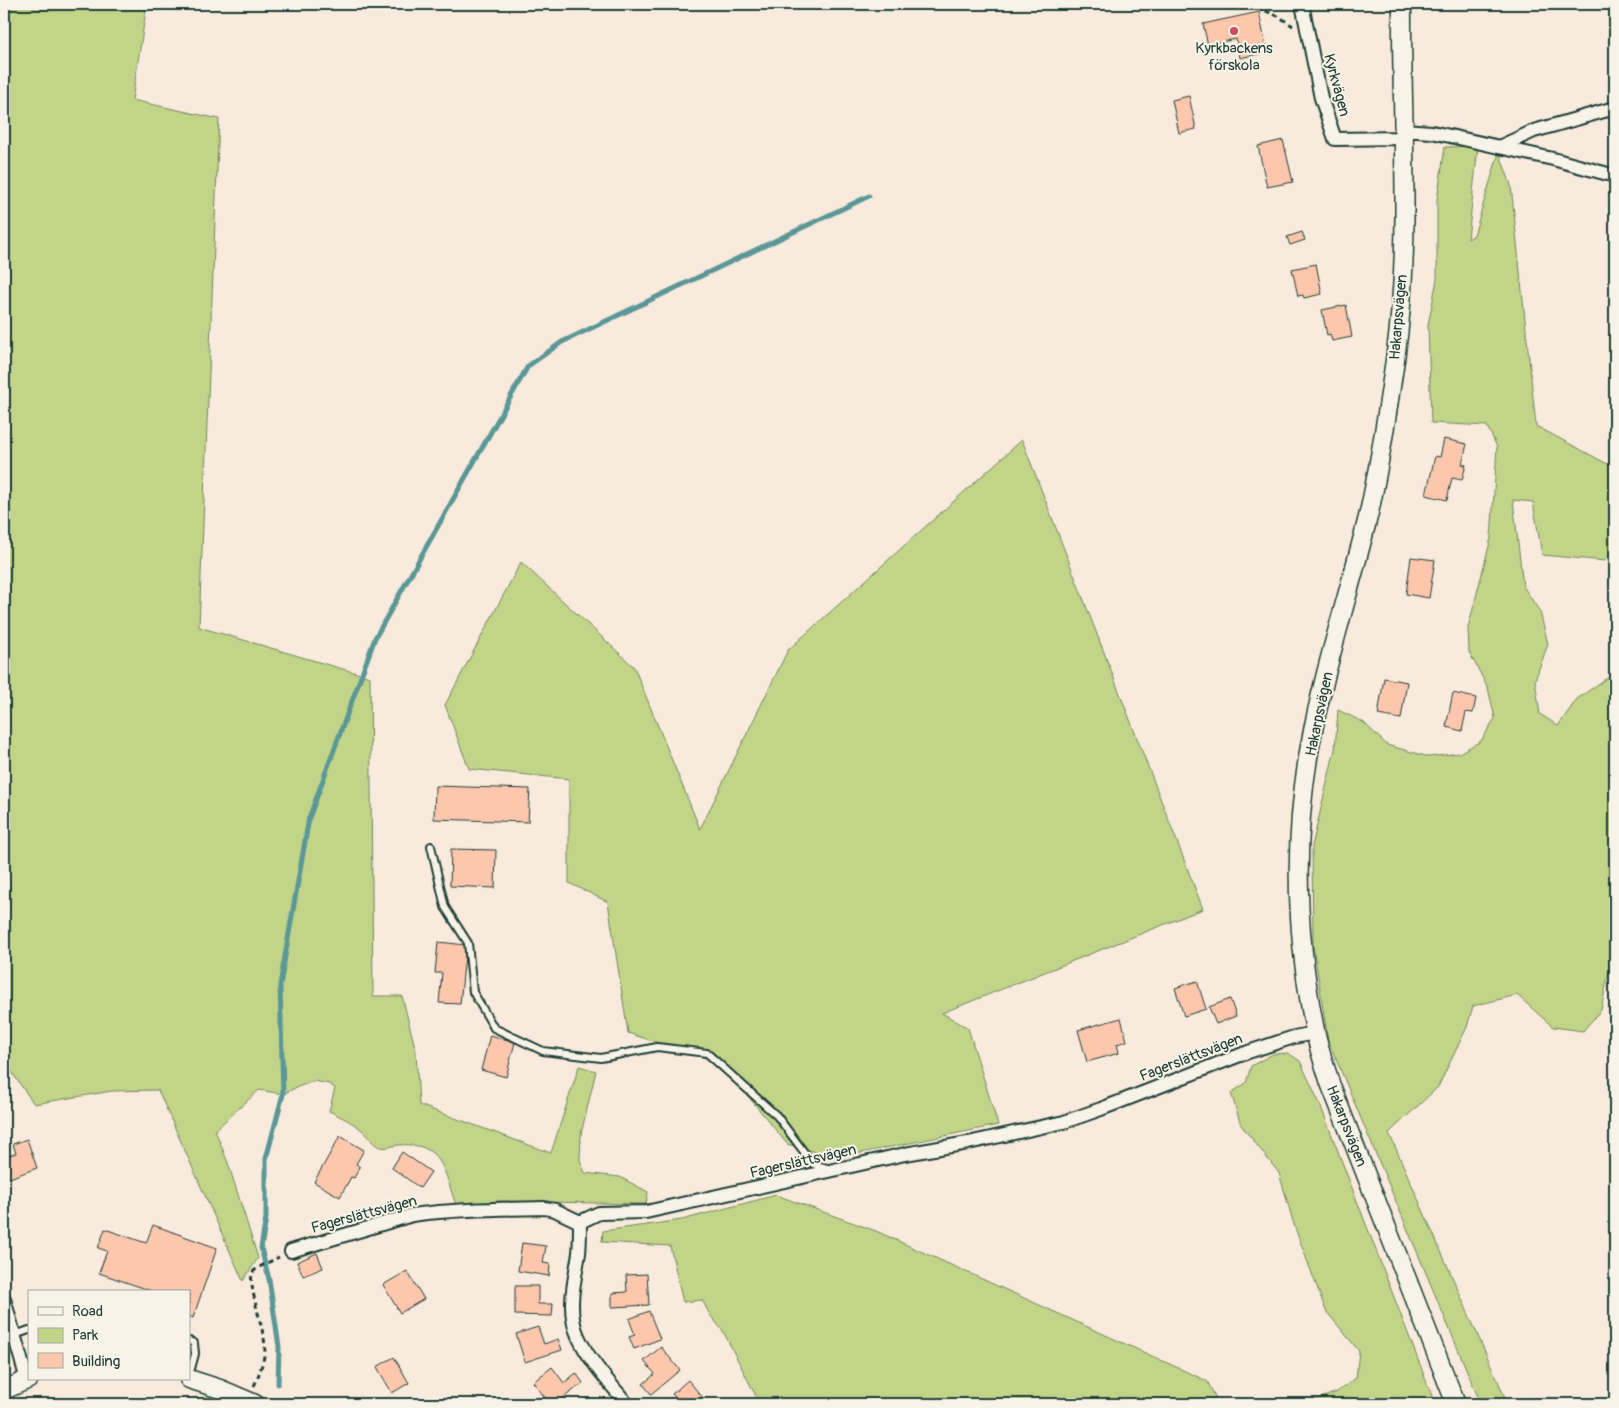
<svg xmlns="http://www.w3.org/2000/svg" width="1619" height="1408" font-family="Pangolin,sans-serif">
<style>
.green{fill:#c2d488;stroke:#70885e}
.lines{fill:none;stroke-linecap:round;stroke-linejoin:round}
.stream{stroke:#5a9796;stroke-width:5}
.building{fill:#fcc7ad;stroke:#1f3d34}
.lane-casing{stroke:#1f3d34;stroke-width:10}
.street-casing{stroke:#1f3d34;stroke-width:16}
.secondary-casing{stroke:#1f3d34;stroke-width:21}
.path{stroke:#1f3d34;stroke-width:3;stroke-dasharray:5 4;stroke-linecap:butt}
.lane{stroke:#f7f3e8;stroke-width:6}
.street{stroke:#f7f3e8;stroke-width:12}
.secondary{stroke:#f7f3e8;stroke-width:18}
.poi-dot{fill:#d1495b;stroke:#f7f3e8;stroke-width:2}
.labels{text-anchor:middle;stroke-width:4;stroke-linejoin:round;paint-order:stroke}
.poi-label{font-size:15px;fill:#1f3d34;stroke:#f7f3e8}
.street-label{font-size:15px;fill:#1f3d34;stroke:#f7f3e8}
</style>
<rect width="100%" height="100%" fill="#f8eadc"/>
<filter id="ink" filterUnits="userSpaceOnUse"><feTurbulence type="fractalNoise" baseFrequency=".02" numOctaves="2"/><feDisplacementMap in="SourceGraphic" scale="10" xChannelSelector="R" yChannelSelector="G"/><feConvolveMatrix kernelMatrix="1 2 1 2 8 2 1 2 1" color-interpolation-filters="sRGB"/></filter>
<g filter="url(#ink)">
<path class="green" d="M4,4H147L132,100L219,119L199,627L370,677L373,996H402L416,1051L419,1105L551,1153L579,1066L596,1071L581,1134L580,1160L585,1173L620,1177L648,1192L646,1204L499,1201L456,1205C444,1172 443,1141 398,1145C391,1146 383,1150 376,1145C371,1142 368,1134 363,1131C353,1122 341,1117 329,1111L335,1088L329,1084L314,1081L295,1088L283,1094L259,1090L215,1130L228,1163L258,1258L243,1281L158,1090L112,1091L34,1104L4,1061Z
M1478,146L1468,239L1474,235L1499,152L1511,185L1536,426L1615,468V552L1605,561L1542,555L1533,502L1513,500L1523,586L1540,612L1548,644L1535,680L1540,714L1558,726L1577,699L1615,672V956H1612L1601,1010L1583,1031L1553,1027L1517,995L1473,1006L1467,1027L1438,1087L1389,1133L1508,1404H1481L1328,1040L1313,945L1312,846L1335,749L1338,710L1363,722L1387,745L1429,757L1459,753L1481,741L1495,718L1488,688L1469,652L1468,628L1491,538L1497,447L1487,426L1431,423L1428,325L1437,279V200L1445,147Z
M1022,440L1203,909L942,1013L968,1028L998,1125L836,1158L787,1144L721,1063L628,1033L608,902L569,883V779L469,769L445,705L521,562L634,667L700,829L788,650Z
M1288,1053L1300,1061L1319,1102L1435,1404H1304L1337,1392L1356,1378L1359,1351L1326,1311L1295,1228L1279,1173L1241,1125L1231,1093L1246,1083L1251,1066L1273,1054Z
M776,1195L876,1231L1207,1381L1219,1404H760L723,1331L710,1315L702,1300L683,1302L670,1246L602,1242L603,1231L682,1220Z"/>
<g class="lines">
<path class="stream" d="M278,1384L279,1347L269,1279L261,1248L266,1218V1159L283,1094L280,985L309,818L375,638L528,366L562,342L869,196"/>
</g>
<path class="building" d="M1259,12L1267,52L1240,58L1236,39L1208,45L1203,24Z
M1189,96L1196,129L1179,133L1172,100Z
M1283,140L1293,182L1267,187L1258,146Z
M1302,232L1305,240L1290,245L1287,237Z
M1316,264L1322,294L1304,298L1303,295L1298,296L1292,269Z
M1346,305L1352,337L1332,341L1330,334L1327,335L1322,310Z
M1444,439L1467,444L1462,464L1466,465L1462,480L1452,478L1447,500L1426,495L1435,456L1440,457Z
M1411,557L1435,560L1429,598L1406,594Z
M1384,678L1407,682L1401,719L1378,715Z
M1453,693L1476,698L1473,713L1466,712L1462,731L1446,727Z
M435,786L530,789L528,822L434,819Z
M451,849L496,850L495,888L450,886Z
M438,942L466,945L460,1004L439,1003L442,973H435Z
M1197,981L1206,1009L1184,1016L1175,988Z
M1230,999L1236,1016L1216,1024L1209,1007Z
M1121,1018L1127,1041L1117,1044L1119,1053L1087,1062L1078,1030Z
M490,1035L515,1042L506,1077L481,1070Z
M340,1136L364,1150L356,1164L360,1167L354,1178L351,1177L340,1197L314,1182Z
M27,1139L37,1168L4,1180V1157L16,1153L13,1144Z
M402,1152L431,1172L420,1188L392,1168Z
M153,1225L217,1248L193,1318L189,1316V1292H155L99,1273L107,1251L98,1248L105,1229L146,1243Z
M522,1243L546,1246L543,1263L550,1264L549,1276L518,1271Z
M317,1253L323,1268L303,1276L297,1262Z
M407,1271L424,1299L400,1313L383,1285Z
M647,1274L649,1305L612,1307V1293L627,1292L626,1275Z
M515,1286H538V1304H553L552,1316L515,1315Z
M649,1311L660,1339L634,1349L629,1337L635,1335L629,1319Z
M538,1327L544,1344L558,1339L562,1350L525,1362L516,1334Z
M661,1347L680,1370L651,1394L643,1384L655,1374L644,1361Z
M394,1357L409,1383L392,1393L377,1367Z
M552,1367L564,1383L576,1373L583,1383L555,1404H550L533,1382Z
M688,1380L708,1404H681L672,1394Z"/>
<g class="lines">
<defs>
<path id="lane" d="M431,846L445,907L468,943L473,992L494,1028L543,1051L601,1058L657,1047L707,1053L777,1116L813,1164L827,1168
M15,1335L29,1330
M189,1341L194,1343L195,1354L189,1376"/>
<path id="street" d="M1302,4L1321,98L1335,139L1402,138
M1402,130L1432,132L1553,159L1615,176
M1499,147L1534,131L1611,109
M580,1222C580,1232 580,1243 579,1253C575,1279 566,1310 578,1336C589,1361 610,1383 627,1404
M291,1251L412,1215C456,1209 500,1209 544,1208L555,1210L580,1222L599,1213L646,1212L905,1154L968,1143L1064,1122L1101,1109L1248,1052L1294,1037L1315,1033
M4,1299L27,1380"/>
<g id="secondary">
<path id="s1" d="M1402,4C1401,122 1412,243 1395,360C1387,413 1380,466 1368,517C1349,594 1324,669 1310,746C1293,840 1296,937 1315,1030C1318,1048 1325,1066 1330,1083L1456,1404"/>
<path d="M189,1379L220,1389L255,1404"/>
<path d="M4,1390L29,1379"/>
</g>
</defs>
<use href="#lane" class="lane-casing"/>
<use href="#street" class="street-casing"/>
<use href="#secondary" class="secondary-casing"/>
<path class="path" d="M1249,4L1278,16L1293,26
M254,1386C259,1375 264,1361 265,1349C266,1333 246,1282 253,1272C256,1268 273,1260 279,1257
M270,1400L278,1404"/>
<use href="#lane" class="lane"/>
<use href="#street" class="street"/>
<use href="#secondary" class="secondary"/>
</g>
</g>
<circle class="poi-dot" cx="1234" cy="31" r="5"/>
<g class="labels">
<g class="poi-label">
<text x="1234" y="53">Kyrkbackens<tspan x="1234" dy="17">förskola</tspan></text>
</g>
<g class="street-label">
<text transform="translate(1337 85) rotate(75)" y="5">Kyrkvägen</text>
<text transform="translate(1398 317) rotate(-85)" y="5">Hakarpsvägen</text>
<text transform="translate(1319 714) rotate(-78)" y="5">Hakarpsvägen</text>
<text transform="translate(1191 1057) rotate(-21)" y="5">Fagerslättsvägen</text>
<text dy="5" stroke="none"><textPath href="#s1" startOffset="1139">Hakarpsvägen</textPath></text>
<text transform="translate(803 1161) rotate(-13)" y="5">Fagerslättsvägen</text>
<text transform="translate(364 1214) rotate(-15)" y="5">Fagerslättsvägen</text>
</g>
</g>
<rect width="1619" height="1408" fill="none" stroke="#f7f3e8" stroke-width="20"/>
<rect x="10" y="10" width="1599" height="1388" fill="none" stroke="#1f3d34" stroke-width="2" filter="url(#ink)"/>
<rect x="28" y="1290" width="162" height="90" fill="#f7f3e8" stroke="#a1aaa0"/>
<rect x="38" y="1307" width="25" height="8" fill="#f7f3e8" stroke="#a1aaa0"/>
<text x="72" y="1316" font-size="15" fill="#1f3d34">Road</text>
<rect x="38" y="1328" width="25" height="15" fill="#c2d488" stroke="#a1aaa0"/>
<text x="72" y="1340" font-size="15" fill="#1f3d34">Park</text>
<rect x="38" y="1353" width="25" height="15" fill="#fcc7ad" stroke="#a1aaa0"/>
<text x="72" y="1366" font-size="15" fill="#1f3d34">Building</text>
</svg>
